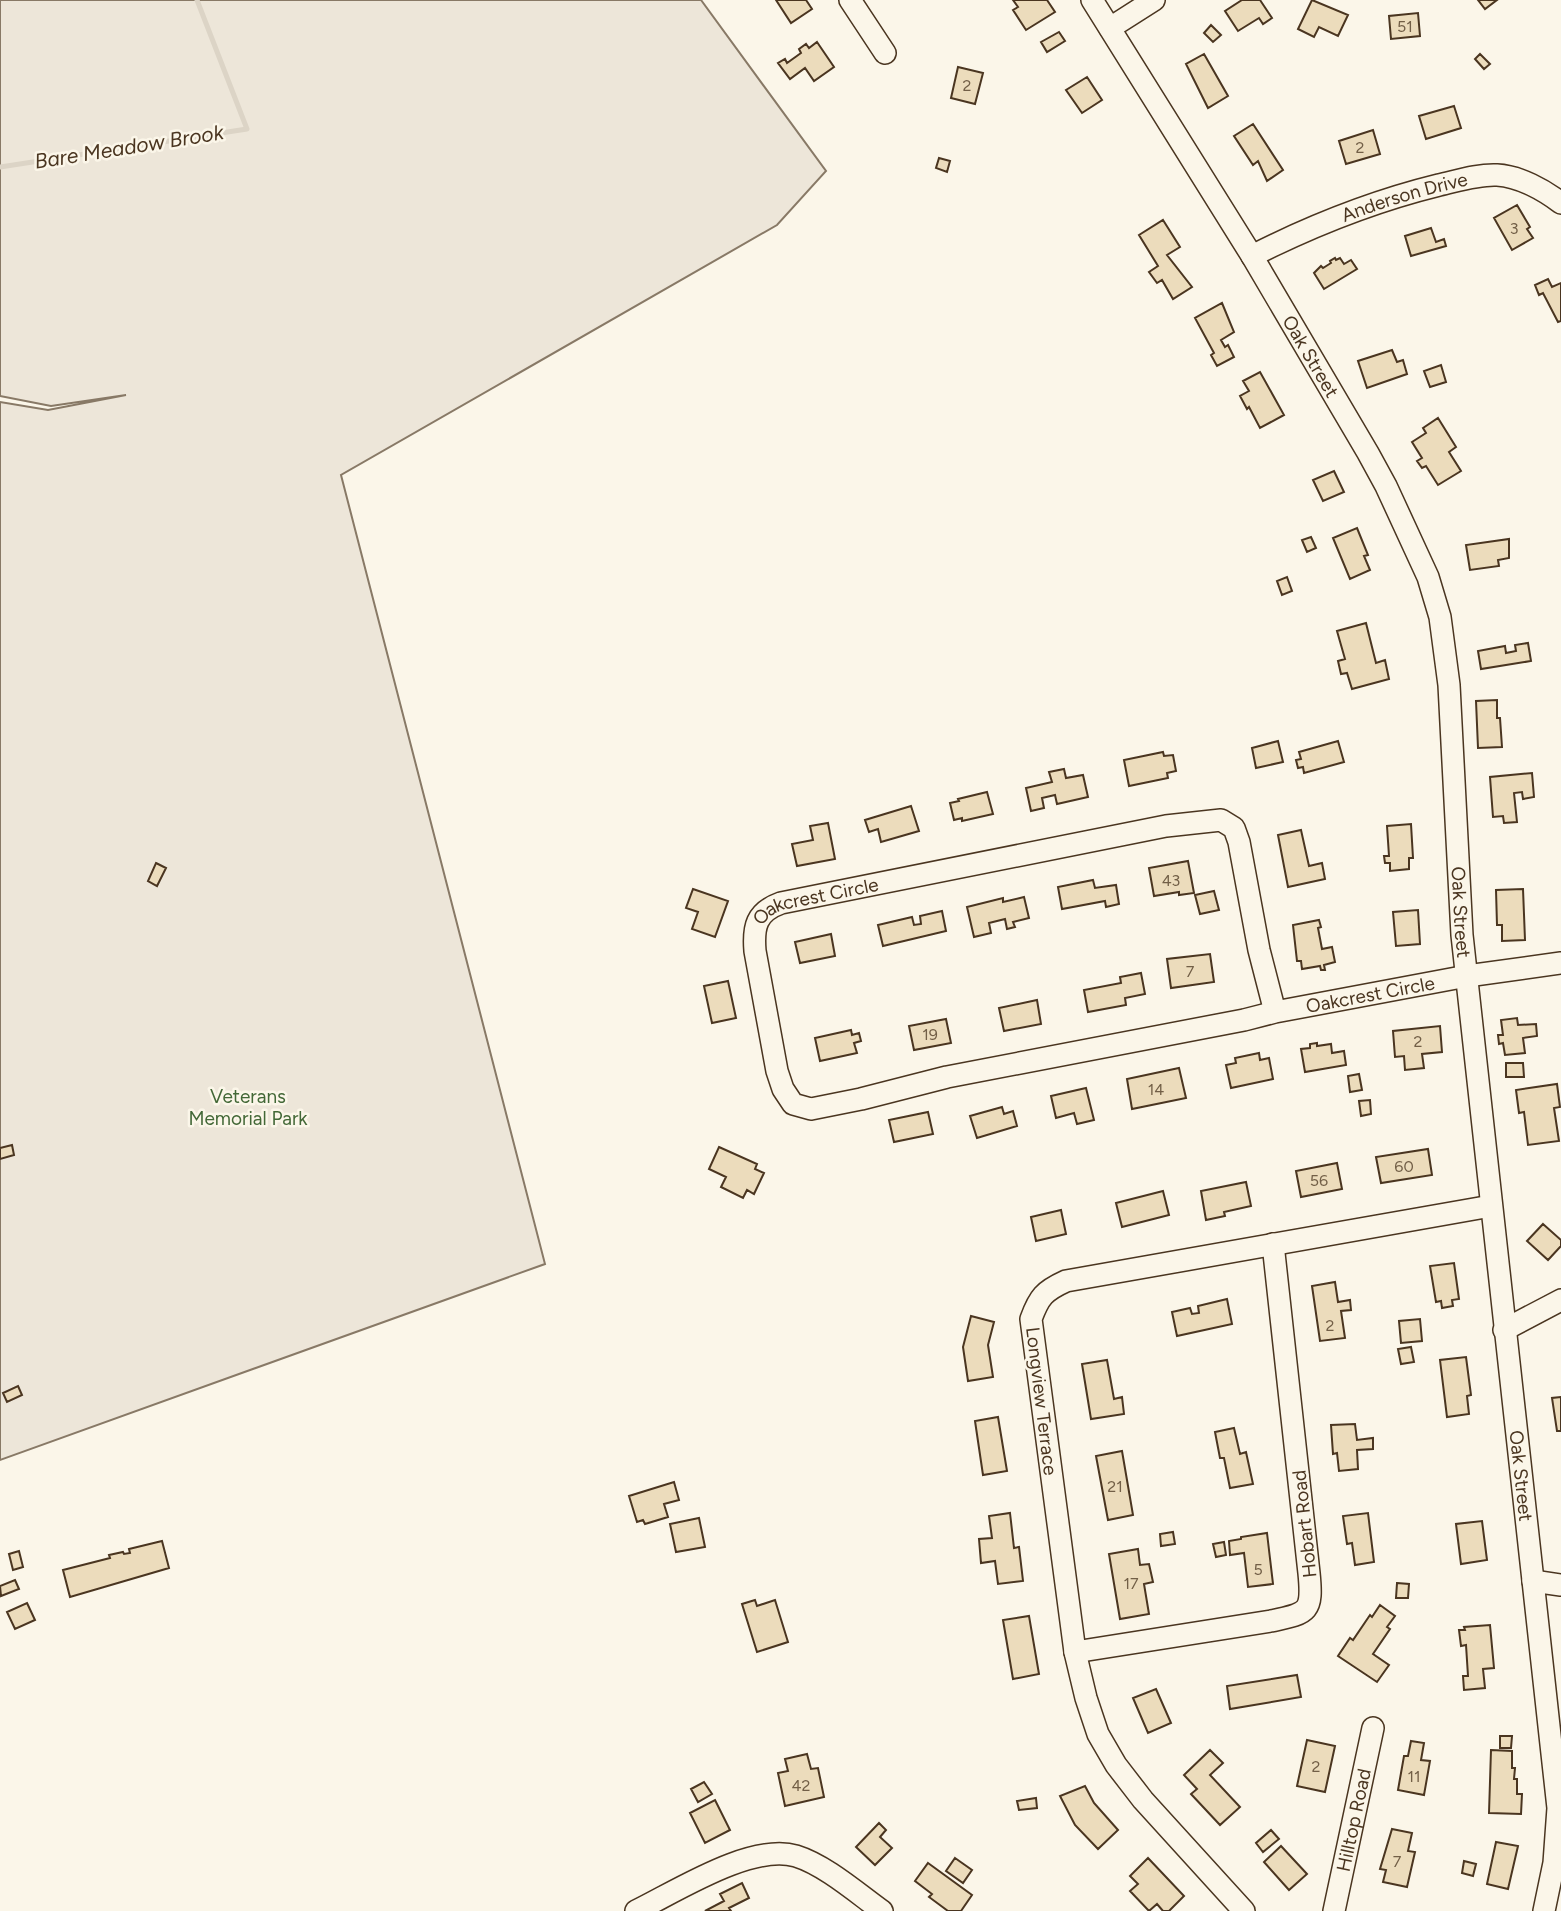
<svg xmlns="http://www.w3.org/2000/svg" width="1561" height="1911" font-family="Figtree,sans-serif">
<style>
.green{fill:#ede6d9;stroke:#887966;stroke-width:2}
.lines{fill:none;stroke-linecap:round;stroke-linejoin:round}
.stream{stroke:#dcd4c6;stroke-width:5}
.building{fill:#ecdcbc;stroke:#4a3520;stroke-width:2}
.minor-casing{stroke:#4a3520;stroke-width:24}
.minor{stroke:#fbf6e9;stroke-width:21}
.labels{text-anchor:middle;stroke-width:5;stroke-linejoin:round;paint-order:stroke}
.number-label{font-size:16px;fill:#725f47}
.street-label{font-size:19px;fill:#4a3520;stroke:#fbf6e9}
.park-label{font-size:19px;fill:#436837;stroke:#fbf6e9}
.water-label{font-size:21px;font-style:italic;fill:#4a3520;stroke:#fbf6e9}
</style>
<rect width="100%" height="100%" fill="#fbf6e9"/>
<path class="green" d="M0,0H701L826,171L777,225L341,475L545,1264L0,1460V402L48,410L126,395L51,406L0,396Z"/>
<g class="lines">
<path class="stream" d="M0,167L247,129L197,0"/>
</g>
<path class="building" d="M776,0H806L812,9L791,23Z
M1013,0H1047L1055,12L1026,30L1013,10L1018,7Z
M1242,0H1260L1272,18L1263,24L1259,18L1238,31L1225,11Z
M1312,0L1348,15L1338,36L1319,27L1314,37L1298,29Z
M1478,0H1497L1485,9Z
M1418,13L1420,36L1391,39L1389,16Z
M1211,25L1221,35L1213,42L1204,33Z
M1059,32L1065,41L1047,52L1041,42Z
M817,42L834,67L814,81L805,68L790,79L778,63L785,59L787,63L801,53L799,49L806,44L809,48Z
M1204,54L1228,96L1208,108L1186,64Z
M1480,54L1490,64L1484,69L1475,59Z
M958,67L983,73L975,104L951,98Z
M1087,77L1102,100L1082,113L1066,90Z
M1454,106L1461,128L1426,139L1419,116Z
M1253,124L1283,170L1267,181L1258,161L1253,165L1234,136Z
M1373,130L1380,154L1346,164L1339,141Z
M939,158L950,161L947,172L936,168Z
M1517,205L1530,227L1527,229L1533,238L1512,250L1494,218Z
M1163,220L1180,247L1167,255L1192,287L1173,299L1162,280L1157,283L1149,272L1158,266L1139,235Z
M1431,228L1436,242L1444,239L1446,246L1411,256L1405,236Z
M1335,258L1336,260L1340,258L1344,264L1351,260L1357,269L1324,289L1314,273L1321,266L1323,268L1331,263L1330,261Z
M1548,279L1552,287L1561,283V321L1558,322L1543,293L1539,295L1535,285Z
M1222,303L1234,332L1221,340L1225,347L1228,345L1234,357L1217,366L1211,355L1214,353L1195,318Z
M1392,350L1397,362L1403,360L1407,374L1367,388L1358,361Z
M1441,365L1446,382L1430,387L1424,371Z
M1260,372L1284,415L1260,428L1249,407L1247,409L1240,396L1249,391L1243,381Z
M1438,418L1456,447L1449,452L1461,471L1438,485L1426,466L1422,468L1417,461L1422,458L1412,442L1426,433L1423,428Z
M1334,471L1344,492L1323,501L1313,480Z
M1357,528L1368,555L1364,556L1370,570L1350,579L1333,538Z
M1311,537L1316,548L1307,552L1302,540Z
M1509,539V558L1498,560L1499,566L1470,570L1466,545Z
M1287,577L1292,591L1282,595L1277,581Z
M1366,623L1376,663L1385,660L1389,679L1352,689L1347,673L1341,674L1338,661L1345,659L1337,631Z
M1528,643L1531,661L1481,669L1478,651L1505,646L1506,653L1516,651L1515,645Z
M1497,700V718H1500L1502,747L1478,748L1476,701Z
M1278,741L1283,762L1256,768L1252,748Z
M1338,741L1344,762L1304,773L1303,767L1298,768L1296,760L1301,759L1299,752Z
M1163,752L1164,756L1173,755L1176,771L1167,773L1168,778L1129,786L1124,760Z
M1064,769L1066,778L1083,775L1088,797L1057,804L1055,795L1042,798L1044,808L1031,811L1026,788L1052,782L1049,772Z
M1532,773L1534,797L1523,799L1522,792L1514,793L1517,822L1504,823L1503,816L1493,817L1490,777Z
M987,792L993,814L962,821V818L954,820L950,803L959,801L958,799Z
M911,806L919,831L881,842L878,829L869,832L865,820Z
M828,823L835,859L797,866L792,844L813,840L810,826Z
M1411,824L1413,858H1409V869L1390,871V863H1385L1384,856H1389L1387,826Z
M1301,830L1309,866L1322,863L1325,879L1288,887L1278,835Z
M1188,861L1194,893L1179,895V892L1154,896L1149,868Z
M156,863L166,868L157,886L148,881Z
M1093,880L1095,888L1116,885L1119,904L1106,907L1105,901L1062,909L1058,887Z
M693,889L728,901L715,937L692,929L698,912L686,908Z
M1523,889L1525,940L1502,941V925H1497L1496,890Z
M1214,891L1219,910L1200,914L1195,895Z
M1024,897L1029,918L1013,922L1015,927L1007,929L1005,919L989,923L991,933L974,937L967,907L1003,898V902Z
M1418,910L1420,944L1396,946L1393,912Z
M942,911L946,931L883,946L878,925L912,917L914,925L921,924L920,916Z
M1319,920L1321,927L1318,928L1322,949L1332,947L1335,962L1324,965L1325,970H1321L1320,966L1302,969L1301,961H1297L1293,925Z
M831,934L835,956L800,963L795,942Z
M1210,954L1214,982L1171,988L1167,959Z
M1141,973L1145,994L1125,998L1126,1005L1088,1012L1084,990L1121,983L1120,977Z
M728,981L736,1018L712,1023L704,986Z
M1037,1000L1041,1024L1004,1031L999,1008Z
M1517,1018L1518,1025L1536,1024L1537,1036L1523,1038L1525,1053L1505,1055L1503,1043L1499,1044L1498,1035H1503L1501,1020Z
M946,1019L951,1043L914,1050L909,1026Z
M1440,1026L1442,1052L1422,1054L1424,1068L1405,1070L1404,1056L1395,1057L1393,1031Z
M851,1030L852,1035L859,1033L861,1041L854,1043L857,1053L820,1061L815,1038Z
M1317,1043V1046L1331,1044L1332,1053L1344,1051L1346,1065L1305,1072L1301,1049L1310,1048V1044Z
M1259,1053L1260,1060L1269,1058L1273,1079L1231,1088L1226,1065L1236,1063L1235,1058Z
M1506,1063H1523L1524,1077H1506Z
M1179,1068L1186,1098L1132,1109L1127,1079Z
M1359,1074L1362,1090L1350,1092L1348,1076Z
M1557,1084L1560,1107L1554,1108L1559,1141L1528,1145L1524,1112L1519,1113L1516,1090Z
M1086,1088L1094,1120L1077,1124L1074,1113L1056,1118L1051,1096Z
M1370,1100L1371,1114L1361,1116L1359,1101Z
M1002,1107L1004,1114L1013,1111L1017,1126L977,1138L970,1116Z
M928,1112L933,1134L894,1142L889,1120Z
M12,1145L14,1155L0,1159V1148Z
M719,1147L757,1164L755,1169L764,1173L754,1194L747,1190L743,1198L721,1187L726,1177L709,1169Z
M1428,1149L1432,1175L1381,1183L1376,1157Z
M1337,1163L1342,1189L1301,1197L1296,1171Z
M1246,1182L1251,1206L1224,1212L1225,1216L1206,1220L1201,1191Z
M1163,1191L1169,1215L1122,1227L1116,1203Z
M1061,1210L1066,1234L1036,1241L1031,1217Z
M1543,1224L1561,1240V1246L1548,1260L1527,1241Z
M1454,1263L1459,1299L1452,1300L1453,1306L1442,1308L1441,1301L1436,1302L1430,1266Z
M1335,1282L1338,1302L1350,1300L1351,1310L1341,1311L1345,1338L1320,1341L1312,1286Z
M1227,1299L1232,1324L1177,1336L1172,1312L1190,1308L1192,1314L1199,1313L1198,1306Z
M971,1316L994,1322L988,1345L993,1377L968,1381L963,1347Z
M1420,1319L1422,1341L1401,1343L1399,1321Z
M1411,1347L1414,1362L1401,1364L1398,1349Z
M1466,1357L1471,1395L1467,1396L1469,1414L1447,1417L1440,1360Z
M1107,1360L1114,1399L1122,1397L1124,1414L1091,1419L1082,1364Z
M18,1386L22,1395L7,1402L3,1393Z
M1561,1397V1431H1557L1552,1398Z
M998,1417L1007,1471L983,1475L975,1421Z
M1355,1424L1357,1440L1373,1438V1449L1357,1450L1358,1469L1339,1471L1337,1453L1333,1454L1331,1425Z
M1234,1428L1240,1454L1246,1452L1253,1484L1230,1488L1224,1458H1220L1215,1432Z
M1122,1451L1133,1515L1108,1520L1096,1456Z
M674,1482L679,1500L664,1504L668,1517L645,1524L643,1520L637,1522L629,1496Z
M1010,1513L1014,1548L1019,1547L1023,1581L998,1584L995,1561L981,1563L979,1539L992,1538L989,1516Z
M1368,1513L1374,1562L1355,1565L1352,1543L1347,1544L1343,1516Z
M699,1518L705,1547L676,1552L670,1524Z
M1482,1521L1487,1560L1461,1564L1456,1524Z
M1173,1532L1175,1544L1161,1546L1160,1534Z
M1267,1533L1273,1584L1248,1587L1244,1553L1230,1555L1229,1541L1241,1539V1537Z
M162,1541L169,1568L70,1597L63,1570L110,1558L109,1555L123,1552L124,1554L130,1553L129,1549Z
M1224,1542L1226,1555L1216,1557L1213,1544Z
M1138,1549L1140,1565L1149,1564L1153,1582L1144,1584L1149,1614L1120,1619L1109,1554Z
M19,1551L23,1567L13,1570L9,1554Z
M15,1580L19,1589L1,1596L0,1586Z
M1397,1583L1409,1584L1408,1598H1396Z
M755,1600L757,1606L775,1600L788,1642L757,1652L742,1604Z
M27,1603L35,1620L15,1629L7,1612Z
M1380,1605L1395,1616L1387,1627L1390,1629L1373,1654L1389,1665L1377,1682L1338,1656L1350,1638L1353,1640L1370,1615L1372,1617Z
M1029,1616L1039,1674L1013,1679L1003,1620Z
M1490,1625L1494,1668L1483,1669L1485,1688L1464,1690L1463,1676H1468L1466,1645L1461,1646L1459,1630H1465L1464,1627Z
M1297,1675L1301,1697L1230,1709L1227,1686Z
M1156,1689L1171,1723L1148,1733L1133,1698Z
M1500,1736H1512L1511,1748H1500Z
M1307,1740L1335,1746L1325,1792L1297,1786Z
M1411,1741L1424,1743L1421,1760L1430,1761L1424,1795L1398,1790L1404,1756H1408Z
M1210,1750L1223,1763L1210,1775L1240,1807L1220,1825L1191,1794L1197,1789L1184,1775Z
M1491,1750L1512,1751V1768H1515L1514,1779H1517V1794H1522L1521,1814L1489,1813Z
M807,1754L811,1769L818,1768L824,1797L785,1806L778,1773L788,1771L785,1759Z
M704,1782L712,1794L698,1802L691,1789Z
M1085,1786L1094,1803L1118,1830L1098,1849L1075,1825L1060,1796Z
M1036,1798L1037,1808L1019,1810L1017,1801Z
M715,1800L730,1830L705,1843L690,1813Z
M879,1823L886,1830L880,1837L892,1848L875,1865L856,1847Z
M1392,1829L1412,1833L1408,1851L1415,1852L1407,1887L1383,1882L1386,1870L1380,1869Z
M1271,1830L1279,1839L1263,1852L1256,1843Z
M1496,1842L1518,1846L1508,1889L1487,1884Z
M1281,1846L1307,1874L1289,1890L1264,1862Z
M955,1858L972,1870L963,1883L946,1871Z
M1148,1858L1184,1896L1169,1911H1163L1157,1904L1149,1911L1130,1891L1138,1884L1130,1876Z
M1464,1861L1476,1864L1473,1876L1462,1873Z
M928,1863L972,1895L961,1911H948L929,1897L932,1894L915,1881Z
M742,1883L749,1898L729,1908L731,1911H705L724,1901L720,1894Z"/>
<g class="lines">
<defs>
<g id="minor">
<path d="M850,0L885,53"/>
<path id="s1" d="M1092,0L1252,256L1368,453L1386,486L1428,577L1440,617L1449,685L1462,935L1558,1808L1554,1863L1544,1911"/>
<path d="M1110,28L1154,0"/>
<path id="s2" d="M1252,256C1311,226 1374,201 1439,185C1457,181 1478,174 1497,175C1519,176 1544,190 1561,203"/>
<path id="s3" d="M1275,1012L1244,1020L947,1077L861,1099L811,1109L793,1104L783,1089L777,1071L755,951C753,927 756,912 781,903L1166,826L1221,820L1234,828L1239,842L1259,950L1275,1012L1467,976L1561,963"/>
<path d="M1504,1330L1561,1300"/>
<path d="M1533,1581L1561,1585"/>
<path d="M1075,1652L1271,1621C1308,1613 1313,1613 1309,1573L1273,1244"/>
<path d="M636,1911C677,1891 751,1843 796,1856C825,1865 857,1893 882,1911"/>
<path d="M1244,1911L1143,1800L1116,1765L1098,1734L1086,1698L1075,1652L1031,1319C1039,1297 1044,1291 1066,1281L1491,1206"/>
<path id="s4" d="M1334,1911L1373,1728"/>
</g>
</defs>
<use href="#minor" class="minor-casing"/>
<use href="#minor" class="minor"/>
</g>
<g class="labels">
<g class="number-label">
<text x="1405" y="32">51</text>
<text x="967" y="91">2</text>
<text x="1360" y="153">2</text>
<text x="1514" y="234">3</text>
<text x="1171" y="886">43</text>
<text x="1190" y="977">7</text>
<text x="930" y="1040">19</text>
<text x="1418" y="1047">2</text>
<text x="1156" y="1095">14</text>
<text x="1404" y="1172">60</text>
<text x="1319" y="1186">56</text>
<text x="1330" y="1331">2</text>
<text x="1115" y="1492">21</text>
<text x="1258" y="1575">5</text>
<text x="1131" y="1589">17</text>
<text x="1316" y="1772">2</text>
<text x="1414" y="1782">11</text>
<text x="801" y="1791">42</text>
<text x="1397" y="1867">7</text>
</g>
<g class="street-label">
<text dy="7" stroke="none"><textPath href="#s2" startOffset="164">Anderson Drive</textPath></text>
<text dy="7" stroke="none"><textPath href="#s1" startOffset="418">Oak Street</textPath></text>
<text dy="7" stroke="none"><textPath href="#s3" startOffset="746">Oakcrest Circle</textPath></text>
<text dy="7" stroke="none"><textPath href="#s1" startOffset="1006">Oak Street</textPath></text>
<text dy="7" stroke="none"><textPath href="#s3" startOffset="1461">Oakcrest Circle</textPath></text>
<text transform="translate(1042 1401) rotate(83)" y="7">Longview Terrace</text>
<text dy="7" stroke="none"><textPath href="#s1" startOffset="1573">Oak Street</textPath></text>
<text transform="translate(1304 1524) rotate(-96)" y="7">Hobart Road</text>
<text dy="7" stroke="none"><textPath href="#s4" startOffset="93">Hilltop Road</textPath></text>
</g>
<g class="park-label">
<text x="248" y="1103">Veterans<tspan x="248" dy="22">Memorial Park</tspan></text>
</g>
<g class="water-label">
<text transform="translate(129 147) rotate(-9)" y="7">Bare Meadow Brook</text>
</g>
</g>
</svg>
